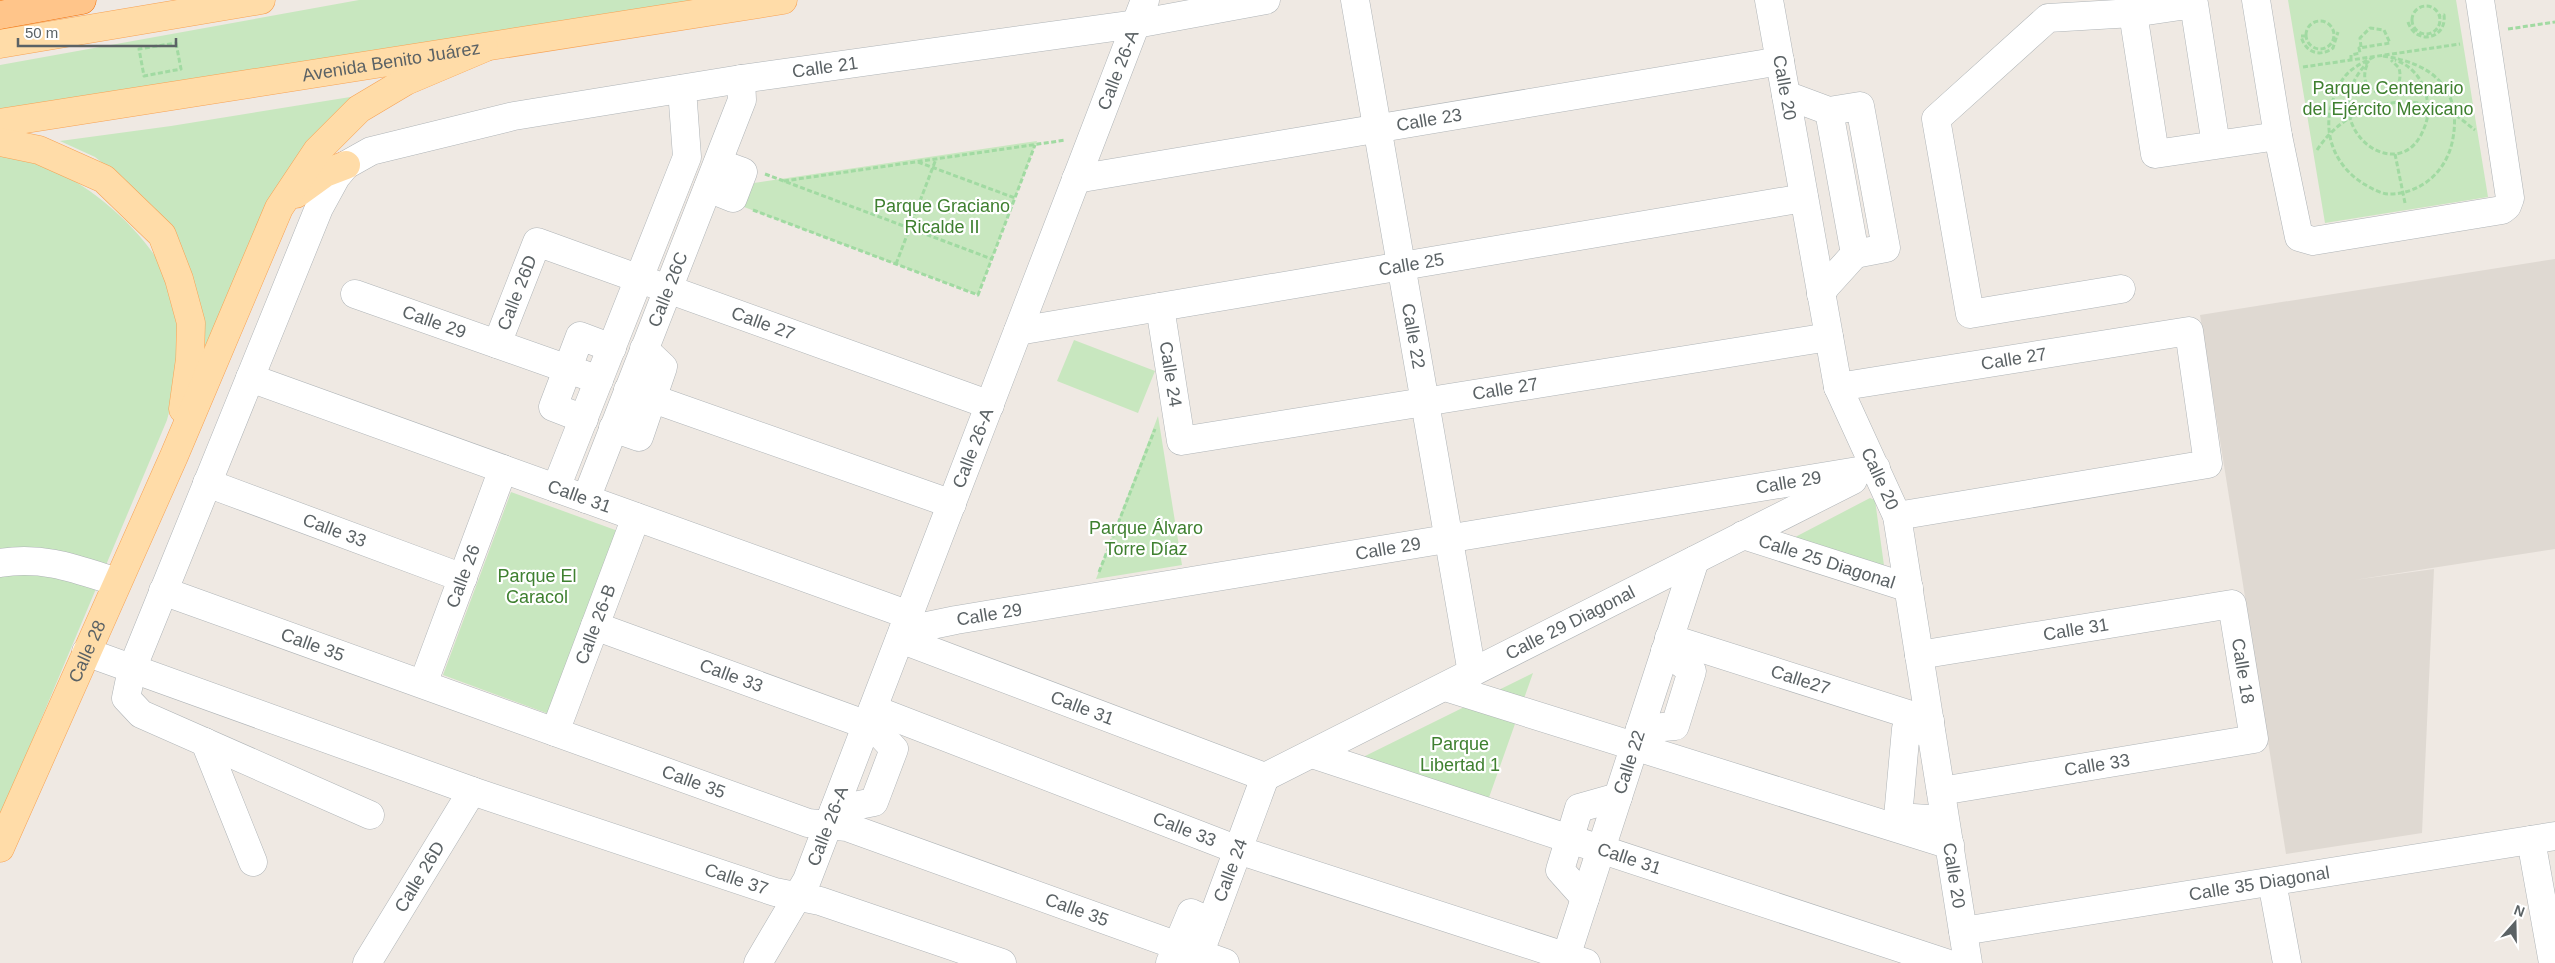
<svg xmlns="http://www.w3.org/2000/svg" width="2555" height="963" font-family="Arial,sans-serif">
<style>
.education{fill:#dfd9d2}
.green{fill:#c8e7bf}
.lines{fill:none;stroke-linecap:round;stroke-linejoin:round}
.minor-casing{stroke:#afb4b7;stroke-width:29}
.major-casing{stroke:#f7a254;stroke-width:29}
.highway-casing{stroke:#f26c00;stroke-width:29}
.path{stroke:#a1daa2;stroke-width:3;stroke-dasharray:5 2.5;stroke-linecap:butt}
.minor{stroke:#fff;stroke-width:28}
.major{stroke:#ffdca8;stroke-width:28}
.highway{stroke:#ffc58a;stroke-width:28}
.labels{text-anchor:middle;stroke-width:4.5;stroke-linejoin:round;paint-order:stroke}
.street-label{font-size:18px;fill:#5b6265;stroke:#fff}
.park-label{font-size:18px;fill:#3f8030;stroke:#fff}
</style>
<rect width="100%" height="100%" fill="#efe9e3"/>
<path class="education" d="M2555,259V549L2354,580L2434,569L2422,833L2286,854L2200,315Z"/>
<path class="green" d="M359,0H714L0,113V65Z
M2288,0H2456L2488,197L2325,223Z
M369,94L352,103L202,372L203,342L119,176L95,157L60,141L171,126Z
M1037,141L978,295L744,207L754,183Z
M0,153C14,157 31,159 44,165C101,190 160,244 179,303C182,311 179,322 179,330C177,362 176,389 167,420L0,817Z
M1074,340L1155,371L1138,413L1057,381Z
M1158,416L1182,565L1096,579Z
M511,492L618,531L549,714L443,675Z
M1870,498L1875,500L1886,580L1778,546Z
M1533,673L1486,806L1353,762Z"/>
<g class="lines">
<defs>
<g id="minor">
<path id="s1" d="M1355,0L1472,673"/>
<path id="s2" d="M1769,0L1838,387L1897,516L1968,963"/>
<path d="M2256,0L2278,136L2299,237L2313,241L2502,210L2507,206L2510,198L2480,0"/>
<path d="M1786,95L1829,111L1860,106L1886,248L1855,254L1829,111"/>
<path d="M2216,145L2155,154L2133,13L2194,4L2216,145L2278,136"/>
<path id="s3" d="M1076,179L1780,61"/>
<path d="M708,188L733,198L743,172L718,163"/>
<path d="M2121,289L1970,314L1936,119L2048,18L2133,13"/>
<path id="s4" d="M355,294L599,380"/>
<path d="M1821,294L1826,286L1855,254"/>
<path id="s5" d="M1160,307L1181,441L1829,337"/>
<path id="s6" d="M1018,331L1804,198"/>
<path id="s7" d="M497,344L537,242L990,405"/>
<path id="s8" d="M250,378L909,615"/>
<path id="s9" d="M1838,387L2189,331L2208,464L1897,516"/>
<path d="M628,390L952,504"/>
<path d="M584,419L553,407L580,336L612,348"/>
<path d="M613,428L639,437L663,367L644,349"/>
<path id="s10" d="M207,483L463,578"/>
<path d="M556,488L687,157L682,89"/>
<path id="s11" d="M586,499L742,100L741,79"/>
<path id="s12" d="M1743,535L1909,588"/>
<path d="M0,563C44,556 76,569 117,582"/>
<path id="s13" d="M163,591L808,823L847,827L1225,963"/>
<path id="s14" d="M595,626L867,725"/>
<path id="s15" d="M903,631L956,620L1876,468"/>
<path id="s16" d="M1669,638L1930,721"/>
<path id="s17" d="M900,639L1265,777"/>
<path id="s18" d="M86,652L472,791L775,892L820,901L1002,963"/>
<path id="s19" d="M1919,655L2232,604L2254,739L1941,791"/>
<path id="s20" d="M423,684L503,469"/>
<path d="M1445,687L1950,845"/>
<path id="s21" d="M873,709L1238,850L1586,963"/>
<path d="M1640,729L1675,726L1692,671L1665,651"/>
<path id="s22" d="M555,732L636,517"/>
<path d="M205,742L253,862"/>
<path id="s23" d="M1312,754L1946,963"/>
<path id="s24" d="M1265,777L1853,480"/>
<path d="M834,810L874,802L894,749L868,721"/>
<path id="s25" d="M370,815L141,714L126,698L132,669L319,208L336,177L346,165L371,151L514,116L741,79L1136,24L1266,0"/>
<path d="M1928,819L1898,817L1906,729L1931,732"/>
<path d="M2531,840L2553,963"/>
<path d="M2272,882L2287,963"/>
<path d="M1585,898L1560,870L1579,808L1618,797"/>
<path id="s26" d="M1963,931L2555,836"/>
<path id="s27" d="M367,963L472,791"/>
<path id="s28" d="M758,963L807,880L1145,0"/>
<path d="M1170,963L1191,913L1211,922"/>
<path id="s29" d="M1196,963L1265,777"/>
<path id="s30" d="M1564,963L1695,560"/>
</g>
<g id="major">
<path d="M0,44L261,0"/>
<path id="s31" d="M0,123L783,0"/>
<path d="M0,142L39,150L104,179L162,235L179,279L191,323L190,359L183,409"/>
<path d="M296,194L325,173L346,165"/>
<path id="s32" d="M0,848L174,456L279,208L317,151L359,109L406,81L484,48"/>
</g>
<path id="highway" d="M0,15L82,0"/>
</defs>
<use href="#minor" class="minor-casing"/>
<use href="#major" class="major-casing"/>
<use href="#highway" class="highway-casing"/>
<path class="path" d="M2412 20a14 14 0 1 1 28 0a14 14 0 1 1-28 0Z
M2306 35a14 14 0 1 1 28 0a14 14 0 1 1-28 0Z
M2408,22C2416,46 2447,39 2444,15L2439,16
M2508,29L2555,22
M2306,36H2301C2305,52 2319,58 2333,48L2338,32
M176,43L181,69L144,76L139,49Z
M2374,57C2349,69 2341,75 2332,103C2322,135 2336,167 2364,184C2371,188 2381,194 2389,194C2420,194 2445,173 2452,143C2464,89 2432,63 2383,56
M2351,60V55L2360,53L2359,48L2390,43L2384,30L2370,28L2360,38L2361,47
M2369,61C2310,120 2393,188 2421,135C2427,123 2430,112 2427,99C2424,81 2413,66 2395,60
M2367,65C2353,100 2408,103 2399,68L2391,60
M2303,67L2460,44
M2317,150C2346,105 2405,89 2453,114C2461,118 2468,125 2475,130
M2395,154L2405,203
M918,162L1015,198
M765,174L992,259
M784,181L1066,140
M753,210L978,295L1035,145
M896,264L936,159
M1099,572L1155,429"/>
<use href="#minor" class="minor"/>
<use href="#major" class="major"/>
<use href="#highway" class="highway"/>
</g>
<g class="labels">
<g class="street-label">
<text dy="6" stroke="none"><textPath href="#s31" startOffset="396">Avenida Benito Juárez</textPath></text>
<text dy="6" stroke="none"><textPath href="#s25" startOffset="1341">Calle 21</textPath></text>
<text dy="6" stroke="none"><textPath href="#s28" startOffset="964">Calle 26-A</textPath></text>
<text dy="6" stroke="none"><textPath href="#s2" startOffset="89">Calle 20</textPath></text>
<text dy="6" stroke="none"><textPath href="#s3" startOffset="358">Calle 23</textPath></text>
<text dy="6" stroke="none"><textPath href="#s6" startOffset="399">Calle 25</textPath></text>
<text dy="6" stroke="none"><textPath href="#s11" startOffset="225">Calle 26C</textPath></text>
<text dy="6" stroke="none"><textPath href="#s7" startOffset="55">Calle 26D</textPath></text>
<text dy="6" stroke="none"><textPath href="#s4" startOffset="84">Calle 29</textPath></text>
<text dy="6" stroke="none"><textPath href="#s7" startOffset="350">Calle 27</textPath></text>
<text dy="6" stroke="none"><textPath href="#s1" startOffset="341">Calle 22</textPath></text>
<text dy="6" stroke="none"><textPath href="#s9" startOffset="178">Calle 27</textPath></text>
<text dy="6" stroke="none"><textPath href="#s5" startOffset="68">Calle 24</textPath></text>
<text dy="6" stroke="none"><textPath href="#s5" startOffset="464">Calle 27</textPath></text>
<text dy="6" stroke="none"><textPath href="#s28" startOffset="559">Calle 26-A</textPath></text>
<text dy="6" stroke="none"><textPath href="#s2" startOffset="494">Calle 20</textPath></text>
<text dy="6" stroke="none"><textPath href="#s15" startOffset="898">Calle 29</textPath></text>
<text dy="6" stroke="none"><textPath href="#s8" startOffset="350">Calle 31</textPath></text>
<text dy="6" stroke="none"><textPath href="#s10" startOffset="136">Calle 33</textPath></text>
<text dy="6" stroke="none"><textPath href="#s15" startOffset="492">Calle 29</textPath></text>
<text dy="6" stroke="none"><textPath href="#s12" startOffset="88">Calle 25 Diagonal</textPath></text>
<text dy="6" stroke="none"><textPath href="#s20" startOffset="115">Calle 26</textPath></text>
<text dy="6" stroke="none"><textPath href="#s15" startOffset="88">Calle 29</textPath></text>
<text dy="6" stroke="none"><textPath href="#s24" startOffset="342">Calle 29 Diagonal</textPath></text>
<text dy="6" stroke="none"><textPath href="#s22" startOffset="115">Calle 26-B</textPath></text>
<text dy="6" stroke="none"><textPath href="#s19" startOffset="159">Calle 31</textPath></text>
<text dy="6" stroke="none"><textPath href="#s13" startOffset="159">Calle 35</textPath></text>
<text dy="6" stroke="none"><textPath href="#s32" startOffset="215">Calle 28</textPath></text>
<text dy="6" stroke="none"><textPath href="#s19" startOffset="385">Calle 18</textPath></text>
<text dy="6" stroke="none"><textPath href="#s14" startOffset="145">Calle 33</textPath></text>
<text dy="6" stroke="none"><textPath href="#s16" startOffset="138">Calle27</textPath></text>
<text dy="6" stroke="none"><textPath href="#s17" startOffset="195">Calle 31</textPath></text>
<text dy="6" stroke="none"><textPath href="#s30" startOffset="211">Calle 22</textPath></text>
<text transform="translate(2097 765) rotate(-9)" y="6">Calle 33</text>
<text dy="6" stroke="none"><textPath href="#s13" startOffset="564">Calle 35</textPath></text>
<text dy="6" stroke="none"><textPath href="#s28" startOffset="154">Calle 26-A</textPath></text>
<text dy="6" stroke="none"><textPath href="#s21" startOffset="334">Calle 33</textPath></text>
<text dy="6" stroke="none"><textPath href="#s23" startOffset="334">Calle 31</textPath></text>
<text dy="6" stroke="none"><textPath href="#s29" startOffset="99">Calle 24</textPath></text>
<text dy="6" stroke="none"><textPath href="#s2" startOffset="899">Calle 20</textPath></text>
<text dy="6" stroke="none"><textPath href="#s27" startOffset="101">Calle 26D</textPath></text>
<text dy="6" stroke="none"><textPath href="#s18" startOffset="689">Calle 37</textPath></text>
<text dy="6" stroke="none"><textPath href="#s26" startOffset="300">Calle 35 Diagonal</textPath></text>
<text dy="6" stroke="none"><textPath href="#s13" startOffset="969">Calle 35</textPath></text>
</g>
<g class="park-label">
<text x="2388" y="94">Parque Centenario<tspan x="2388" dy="21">del Ejército Mexicano</tspan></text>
<text x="942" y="212">Parque Graciano<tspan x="942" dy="21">Ricalde II</tspan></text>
<text x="1146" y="534">Parque Álvaro<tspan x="1146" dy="21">Torre Díaz</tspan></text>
<text x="537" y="582">Parque El<tspan x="537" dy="21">Caracol</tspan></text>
<text x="1460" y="750">Parque<tspan x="1460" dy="21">Libertad 1</tspan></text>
</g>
</g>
<g transform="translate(2515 923) rotate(20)" stroke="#ffffff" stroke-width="4" paint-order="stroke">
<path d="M0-4L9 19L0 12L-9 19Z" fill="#5b6265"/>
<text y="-8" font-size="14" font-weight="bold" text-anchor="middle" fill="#5b6265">N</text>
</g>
<path d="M18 38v8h158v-8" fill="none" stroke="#5b6265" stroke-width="2.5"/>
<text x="25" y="38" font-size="15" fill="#5b6265" stroke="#ffffff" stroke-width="4" paint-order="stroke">50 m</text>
</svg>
